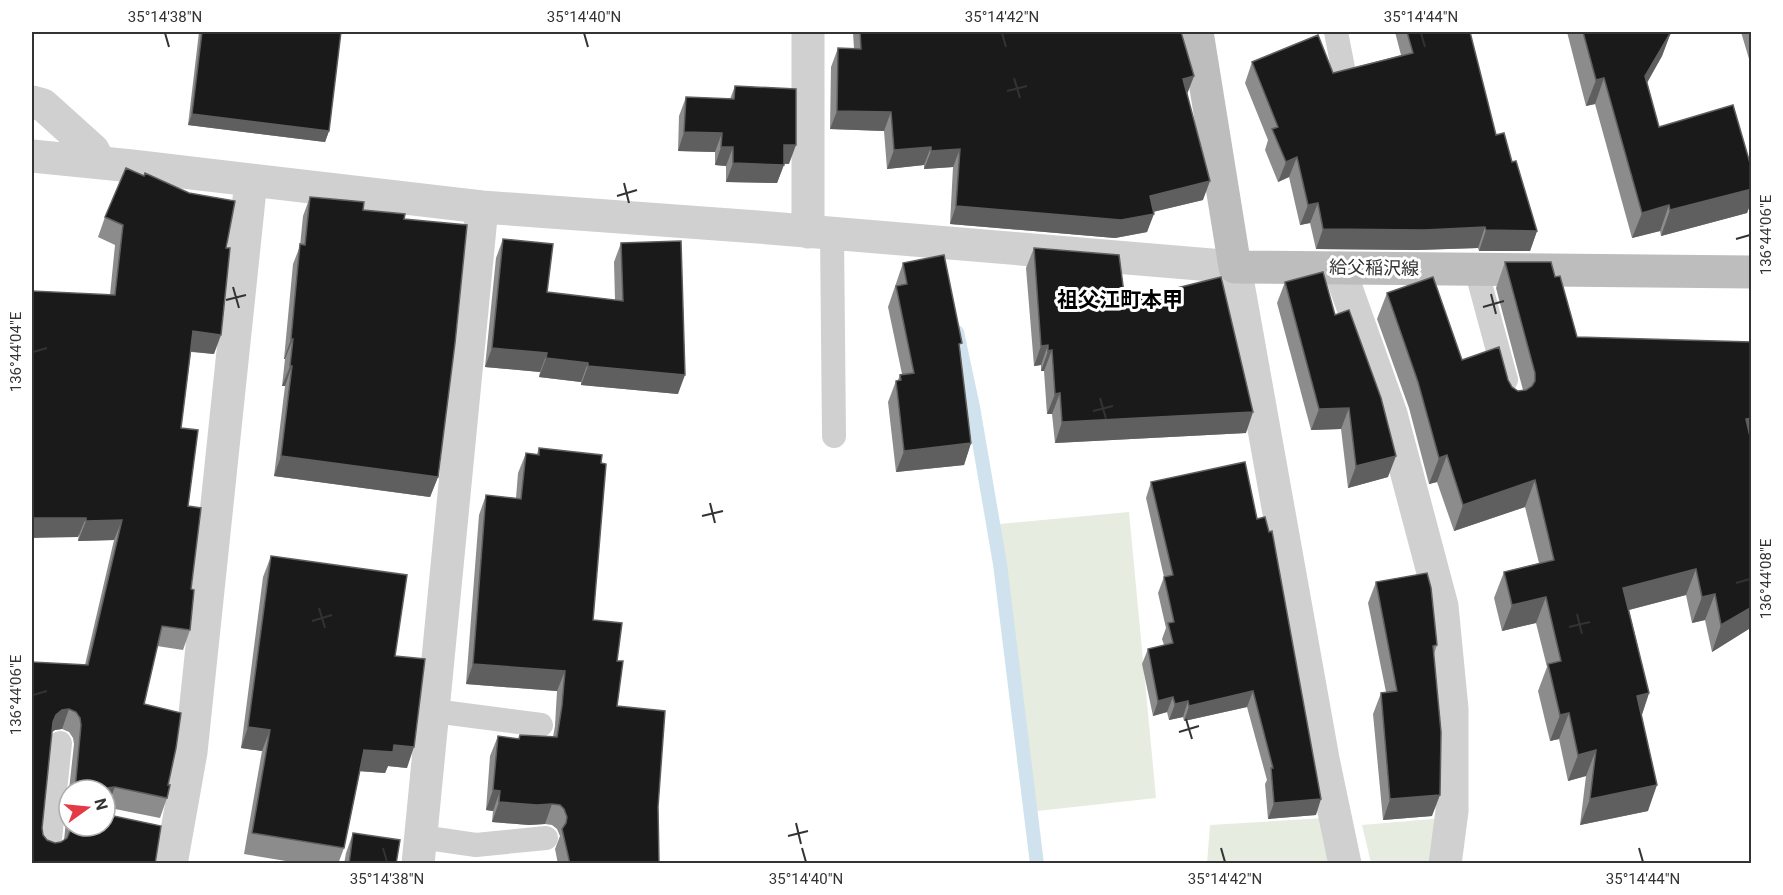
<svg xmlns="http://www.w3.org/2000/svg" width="1783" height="895" font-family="Roboto,'Noto Sans JP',sans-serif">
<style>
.green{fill:#e6ecdf}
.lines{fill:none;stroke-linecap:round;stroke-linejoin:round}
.stream{stroke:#cfe2ee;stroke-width:14}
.lane{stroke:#d0d0d0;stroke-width:24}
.street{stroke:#d0d0d0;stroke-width:33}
.secondary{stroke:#bdbdbd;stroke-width:33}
.wall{fill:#8c8c8c}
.shaded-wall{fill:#5f5f5f}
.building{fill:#1a1a1a;stroke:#5f5f5f;stroke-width:1.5}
.ticks{fill:none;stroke:#333;stroke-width:2}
.labels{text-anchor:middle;stroke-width:6;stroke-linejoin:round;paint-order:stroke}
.street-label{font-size:18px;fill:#333;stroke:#fff}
.quarter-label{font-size:21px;font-weight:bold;fill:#000;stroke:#fff}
.neatline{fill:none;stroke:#333;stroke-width:2}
.ticks-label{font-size:15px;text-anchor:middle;fill:#333}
</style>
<rect width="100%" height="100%" fill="#fff"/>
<path class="green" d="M1129,512L1156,798L1037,811L1000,524Z
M1323,818L1332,864H1207L1210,825Z
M1444,818L1434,863H1371L1362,825Z"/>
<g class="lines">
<path class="stream" d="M957,332L973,407L1000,564L1037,864"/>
<path class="lane" d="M1336,32L1344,73
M832,233L834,436
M1476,269L1506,380
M434,711L541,725
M421,837L476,845L546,838
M49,849L60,743"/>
<path class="street" d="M32,102L43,105L93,150L100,163
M32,156L132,166L482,207L758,227L1235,267L1323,759L1345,864
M808,232V32
M1339,268L1391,414L1442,606L1452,709V811L1445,864
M171,864L191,752L251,180
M418,864L482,207"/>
<path class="secondary" d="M1197,32L1235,267L1752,272"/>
</g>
<path class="wall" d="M199,32H341L329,131L325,142L188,125Z
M853,32H1181L1194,76L1187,94L1203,200L1153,212L1147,232L1115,238L950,224L953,167L924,169V165L887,169L884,131L830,129L831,67L838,48L854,49Z
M1395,32H1470L1496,135L1512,162L1537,231L1530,251H1479L1478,248L1417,250L1316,249L1310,223L1300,225L1289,177L1278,182L1265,150L1268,140L1245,83L1252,62L1333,73L1401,55Z
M1567,32H1671L1662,56L1647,83L1659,127L1752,170V200L1747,213L1661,236L1660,231L1632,238L1595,104L1586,106Z
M1741,32H1752V69Z
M735,86L789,164H784L777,183L726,182V166L715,165V152L678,151L679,116L686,97L730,99Z
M310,197L404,219L438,477L430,497L274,476L285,386H282L285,359H284L293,264L300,246L303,216Z
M105,217L226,248L214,354L191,352L181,428L188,506L191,589L190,630L183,650L157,646L144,704L168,785L167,798L160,818L105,807V790H69L74,744L73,738L69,732L62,729L55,730L52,732L42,828L43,835L47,840L55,843L61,842L64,840L69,794V826H105L32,864V662L85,665L114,540L78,541L110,295L115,245L98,237Z
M503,239L547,292L615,300L614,262L621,243L678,394L581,385V382L539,377L540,372L485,367L496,258Z
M1034,248L1125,301L1246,433L1055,443L1052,414H1047L1044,371H1041V365L1034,366L1026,268Z
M1505,262L1555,277L1577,337L1751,442L1752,445V627L1712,652L1705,620L1692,623L1686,595L1629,610L1649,693L1642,715L1648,811L1580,825L1586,776L1568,781L1559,739L1550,741L1538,691L1547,667L1536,623L1502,631L1494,598L1504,572L1539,563L1525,507L1454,531L1437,482L1429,484L1409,408L1377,319L1387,293L1462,360L1508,380L1512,387L1518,391L1523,390L1496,288Z
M903,263L960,350L971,443L964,465L896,472L888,402L896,381L898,380L900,375L902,374L888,307Z
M1285,282L1335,315L1388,477L1348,488L1341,429L1311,430L1277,303Z
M539,448L593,620L617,661V706L658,807L659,864H558L555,849L560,836L557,829L552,825L545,824L529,825L492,822L493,811L486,810L490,756L498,736L518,739L520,735L553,737L555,726L557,691L466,684L479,515L486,495L516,498L518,473L526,453L537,454Z
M1151,482L1316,815L1268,819L1265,784L1267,780L1247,707L1184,721L1183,717L1169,720L1167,712L1153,716L1142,664L1148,649L1164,645L1162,639L1166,628L1158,593L1164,577L1146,498Z
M271,556L395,656L407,768L388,766L385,773L360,771L344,848L338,864H304L244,854L262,751L241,748L263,577Z
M1376,582L1437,645L1434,654L1432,816L1383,820L1373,714L1381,693L1386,692L1368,603Z
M353,833L396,864H344L346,853Z"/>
<path class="shaded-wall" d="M1671,32L1662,56L1636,102L1645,76Z
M1194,76L1187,94L1183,79Z
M1604,78L1595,104L1586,106L1596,80Z
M837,111L891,112L884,131L830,129Z
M192,114L329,131L325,142L188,125Z
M684,132L722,133L715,152L678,151Z
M784,145H796L789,164L777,163Z
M721,147H733L726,166L715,165Z
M931,147L924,165L887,169L894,150Z
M960,149L953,167L924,169L931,151Z
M1297,157L1289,177L1278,182L1286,162Z
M733,163L784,165L777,183L726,182Z
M1210,181L1203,200L1144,214L1150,196Z
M1752,189V200L1747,213L1661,236L1670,210Z
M1318,203L1310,223L1300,225L1308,205Z
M1669,205L1660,231L1632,238L1642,213Z
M956,206L1154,214L1147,232L1115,238L950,224Z
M1485,227L1478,248L1417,250L1316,249L1323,229Z
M1486,230L1537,231L1530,251H1479Z
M193,331L221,335L214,354L186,351Z
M291,339H293L285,359H284Z
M1048,345L1041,365L1034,366L1041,346Z
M492,348L547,353L540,372L485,367Z
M1052,350L1044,371H1041L1048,351Z
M546,358L588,363L581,382L539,377Z
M290,366H292L285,386H282Z
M588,366L685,375L678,394L581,385Z
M1060,393L1052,414H1047L1055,394Z
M1349,408L1341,429L1311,430L1319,409Z
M1253,412L1246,433L1055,443L1062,422Z
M1752,418V442L1736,445L1746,419Z
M971,443L964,465L896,472L904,451Z
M1447,455L1437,482L1429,484L1439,458Z
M281,456L438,477L430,497L274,476Z
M1396,456L1388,477L1348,488L1356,466Z
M1535,480L1525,507L1454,531L1463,505Z
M32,518H86L78,537L32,538Z
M122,520L114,540L78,541L86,521Z
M1696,569L1686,595L1613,614L1623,588Z
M1715,594L1705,620L1692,623L1702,597Z
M1546,597L1536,623L1502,631L1512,605Z
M1752,607V627L1712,652L1721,625Z
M473,664L565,671L557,691L466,684Z
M1253,691L1247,707L1184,721L1189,706Z
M1649,693L1640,720L1637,696Z
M1173,697L1167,712L1153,716L1158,701Z
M1188,701L1183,717L1169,720L1175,704Z
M69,709L62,729L55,730L49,734L56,715L62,710Z
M1569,713L1559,739L1550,741L1560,715Z
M248,727L270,730L262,751L241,748Z
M394,745L414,747L407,768L388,766L385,773L357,771L364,750Z
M1596,750L1586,776L1568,781L1578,755Z
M1657,785L1648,811L1580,825L1590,799Z
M115,787L107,807H105V790H104L107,788Z
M493,790L500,791L493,811L486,810Z
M1440,795L1432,816L1383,820L1390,799Z
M1321,799L1316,815L1268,819L1274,803Z
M499,802L552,804L545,824L529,825L492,822Z"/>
<path class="building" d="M202,32H341L329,131L192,114Z
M860,32H1181L1194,76L1183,79L1210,181L1150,196L1154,214L1121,220L956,206L960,149L931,151V147L894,150L891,112L837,111L838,48L861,49Z
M1407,32H1470L1496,135L1504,133L1512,162L1516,161L1537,231L1486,230L1485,227L1424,230L1323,229L1318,203L1308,205L1297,157L1286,162L1272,129L1278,127L1252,62L1318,35L1333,73L1413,53Z
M1583,32H1671L1645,76L1659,127L1733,105L1752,170V189L1670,210L1669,205L1642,213L1604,78L1596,80Z
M735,86L796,89V145H784V165L733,163V147H721L722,133L684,132L686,97L734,99Z
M126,168L144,176L145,173L189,193L235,201L226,248H230L221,335L193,331L181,428L198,430L188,506L201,508L191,589L194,590L190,630L162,626L144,704L181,713L176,748L168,785H170L167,798L115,787L107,788L104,790H75L81,725L80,718L76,712L69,709L62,710L56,715L53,722L42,828L43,835L47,840L55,843L61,842L67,838L70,831L71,826H105V813L109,815L161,826L155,864H32V662L88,665L122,520L86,521V518H32V291L115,295L123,225L105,217Z
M310,197L364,202L363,210L405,214L404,219L467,225L455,343L438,477L281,456L292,366H290L293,339H291L300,244L305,245Z
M503,239L553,244L547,292L623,301L621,243L681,241L685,375L588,366V363L546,358L547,353L492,348Z
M1034,248L1119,255L1125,301L1221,277L1253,412L1062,422L1060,393L1055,394L1052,350L1048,351V345L1041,346Z
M944,255L962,343L959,344L971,443L904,451L896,381L901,380L900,375L914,373L896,286L907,284L903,263Z
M1505,262H1551L1555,277L1560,276L1577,337L1752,342V418L1746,419L1752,445V607L1721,625L1715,594L1702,597L1696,569L1623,588L1649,693L1637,696L1657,785L1590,799L1596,750L1578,755L1569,713L1560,715L1548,664L1561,661L1546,597L1512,605L1504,572L1554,560L1535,480L1463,505L1447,455L1439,458L1418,382L1387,293L1433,277L1462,360L1499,347L1508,380L1512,387L1518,391L1526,390L1532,386L1535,381V373Z
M1323,272L1335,315L1349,310L1381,398L1396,456L1356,466L1349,408L1319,409L1285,282Z
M539,448L602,455L601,463L606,464L593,620L622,623L617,661H623L617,706L665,711L658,807L659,864H570L562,829L566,823L567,817L564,809L560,805L552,804L537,805L499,802L500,791L493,790L498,736L519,739L520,735L557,737L562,706L565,671L473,664L486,495L521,499L526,453L539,455Z
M1245,462L1257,519L1265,517L1269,532L1272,531L1321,799L1274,803L1271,768H1273L1253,691L1189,706L1188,701L1175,704L1173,697L1158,701L1148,649L1173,643L1168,623L1174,622L1164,577L1173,575L1151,482Z
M271,556L407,575L395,656L425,659L414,747L394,745L393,752L364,750L344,848L252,833L270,730L248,727Z
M1427,573L1431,588L1437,645L1433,646L1441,732L1440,795L1390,799L1381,693L1397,691L1376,582Z
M353,833L400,840L396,864H349Z"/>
<path class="ticks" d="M165,33L169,47M584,33L588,47M1002,33L1006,47M1421,33L1425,47M1014,78L1020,98M1007,91L1027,86M624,183L629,203M617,196L637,190M1736,239L1750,235M233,287L239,308M1491,294L1496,314M226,300L246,295M1483,307L1504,301M33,352L47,348M1100,398L1106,419M1093,411L1113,406M710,503L715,523M702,516L723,511M1736,583L1750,579M319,608L325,628M1577,614L1582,634M312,621L332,615M1569,627L1590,622M33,695L47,691M1186,719L1192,739M1179,732L1199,726M796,823L801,844M788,836L808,831M383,848L387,862M802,848L806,862M1221,848L1225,862M1639,848L1643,862"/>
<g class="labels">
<g class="street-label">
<text transform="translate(1374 268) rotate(1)" y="6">給父稲沢線</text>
</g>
<g class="quarter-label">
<text x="1120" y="307">祖父江町本甲</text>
</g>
</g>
<rect width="1783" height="895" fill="none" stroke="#ffffff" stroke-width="66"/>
<g transform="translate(87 808) rotate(75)"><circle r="28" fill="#ffffff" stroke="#adadad" stroke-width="1.5"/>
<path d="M0-4.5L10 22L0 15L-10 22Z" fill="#e63946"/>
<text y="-9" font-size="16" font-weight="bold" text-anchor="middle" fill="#333333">N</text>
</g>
<rect x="33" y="33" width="1717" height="829" class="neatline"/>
<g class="ticks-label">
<text x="165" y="22">35°14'38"N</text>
<text x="584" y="22">35°14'40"N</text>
<text x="1002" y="22">35°14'42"N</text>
<text x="1421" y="22">35°14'44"N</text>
<text transform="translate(1766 235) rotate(-90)" y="5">136°44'06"E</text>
<text transform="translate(16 352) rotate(-90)" y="5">136°44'04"E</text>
<text transform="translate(1766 579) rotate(-90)" y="5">136°44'08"E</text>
<text transform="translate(16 695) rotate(-90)" y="5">136°44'06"E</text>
<text x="387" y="884">35°14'38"N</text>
<text x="806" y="884">35°14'40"N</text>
<text x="1225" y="884">35°14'42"N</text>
<text x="1643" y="884">35°14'44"N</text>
</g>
</svg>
